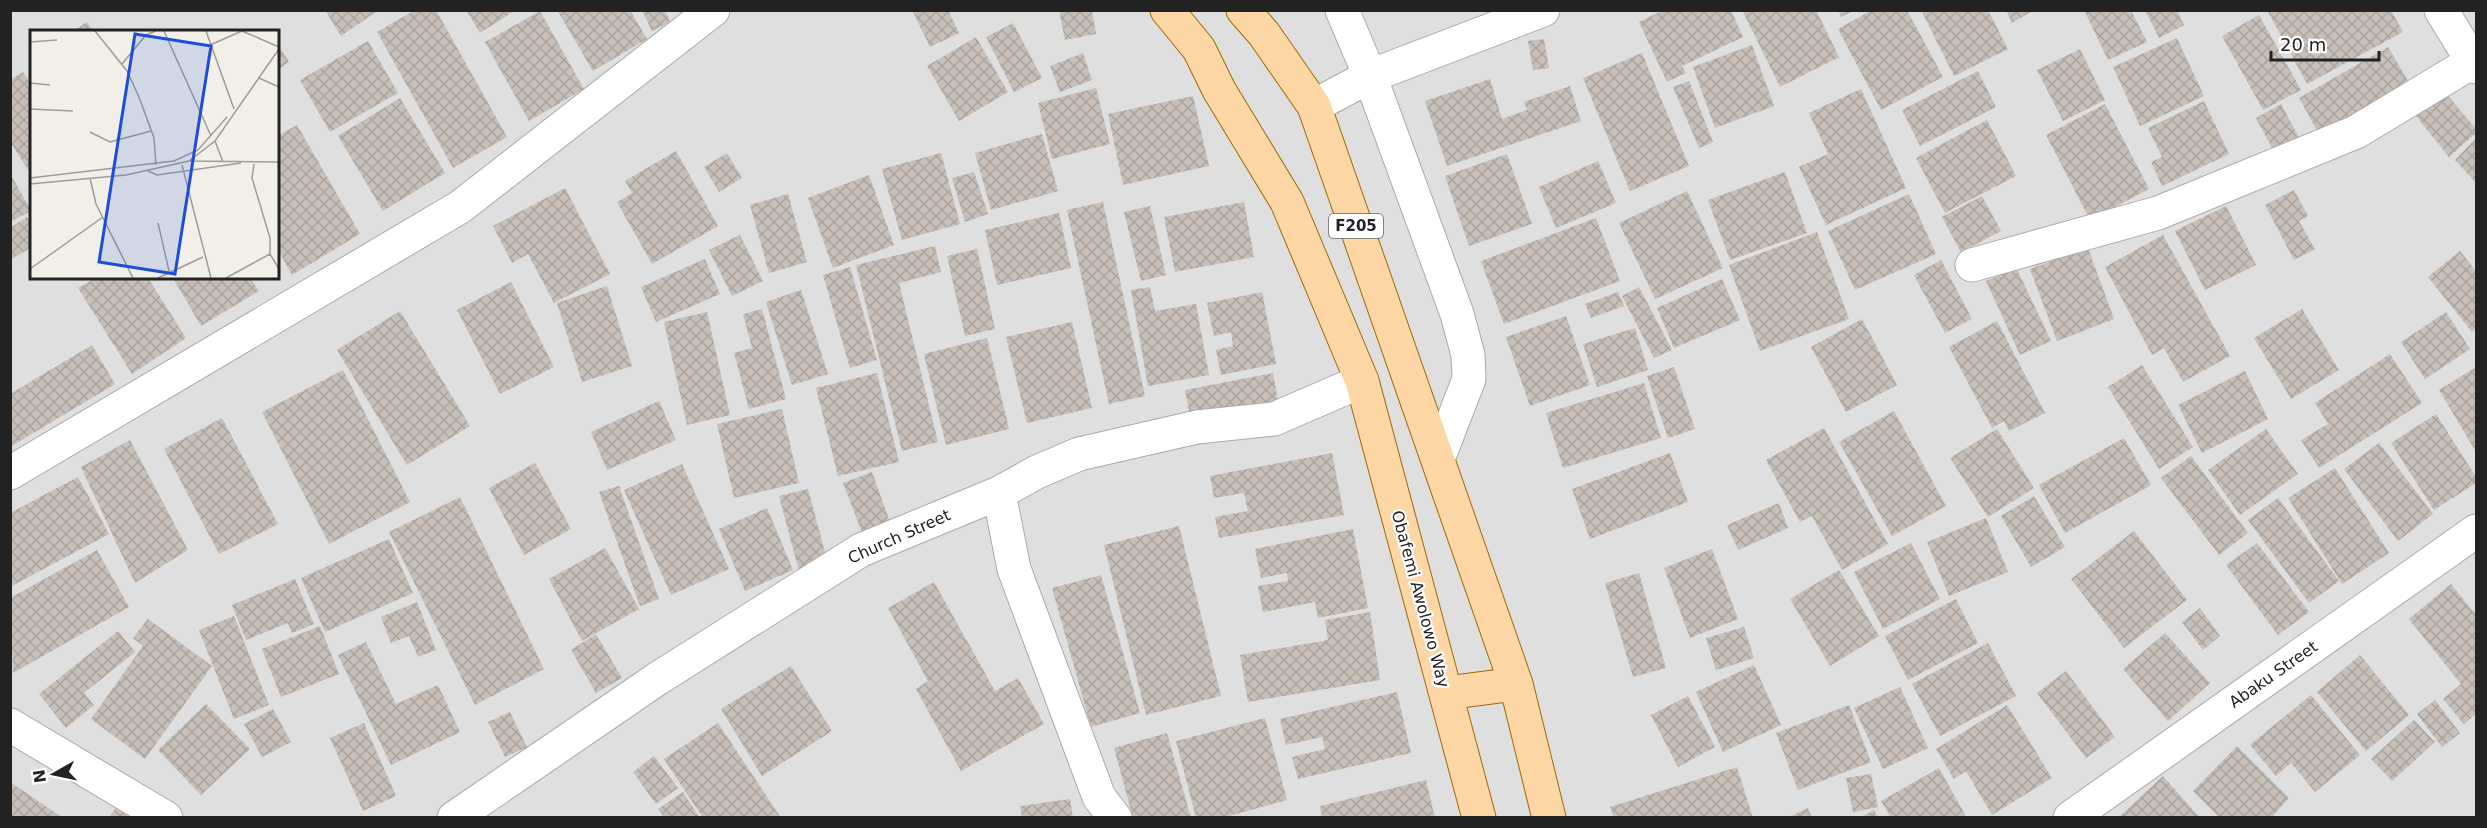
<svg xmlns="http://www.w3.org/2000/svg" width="2487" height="828" font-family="'DejaVu Sans',sans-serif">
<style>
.residential{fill:#e0dfdf;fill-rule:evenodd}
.building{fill:url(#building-cross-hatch)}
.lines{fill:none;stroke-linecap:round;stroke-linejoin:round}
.minor-casing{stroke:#a9a9a9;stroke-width:35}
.primary-casing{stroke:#a06b00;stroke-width:35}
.minor{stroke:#fff;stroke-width:33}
.primary{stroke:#fcd6a4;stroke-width:33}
.labels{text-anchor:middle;stroke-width:4.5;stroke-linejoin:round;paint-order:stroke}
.shield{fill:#fff;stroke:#646464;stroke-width:1.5}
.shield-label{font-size:15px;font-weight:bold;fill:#222}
.street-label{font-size:16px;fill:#222;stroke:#fff}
.inset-road{fill:none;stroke:#9f9d99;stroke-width:1.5}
.view{fill:#1d4ed8;fill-opacity:0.15;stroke:#1d4ed8;stroke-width:3}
.inset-edge{fill:none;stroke:#222;stroke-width:3}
</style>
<defs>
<pattern id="building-cross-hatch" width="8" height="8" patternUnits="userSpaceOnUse" patternTransform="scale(1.5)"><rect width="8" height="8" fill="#c7bfb8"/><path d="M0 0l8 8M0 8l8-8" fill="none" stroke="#aba49e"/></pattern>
</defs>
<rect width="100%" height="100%" fill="#f2efe9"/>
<path class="residential" d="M11,11H2476V817H11ZM32,32H278V278H32Z"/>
<path class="building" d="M325,10H379L341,36Z
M415,10H436L507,137L453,168L377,32Z
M466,10H516L480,33Z
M557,10H630L647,39L593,71Z
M642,10H665L670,22L652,31Z
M912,10H948L959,33L930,47Z
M1059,10H1092L1096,34L1065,40Z
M1663,10H1731L1743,37L1682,66L1686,73L1667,82L1639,22Z
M1742,10H1816L1839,57L1780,87Z
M1838,10H1855L1841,17Z
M1872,10H1907L1943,77L1881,110L1838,29Z
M1921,10H1988L2008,49L1954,76Z
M2006,10H2034L2012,23Z
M2084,10H2131L2147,42L2108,60Z
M2145,10H2177L2184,25L2159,38Z
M2267,10H2391L2403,32L2307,84Z
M540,11L584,89L529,121L485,42Z
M2259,15L2301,90L2263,110L2222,36Z
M87,22L93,32H72Z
M1013,23L1042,78L1014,92L986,37Z
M976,37L1008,92L959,121L927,66Z
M2177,38L2204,96L2140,126L2113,67Z
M1544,39L1549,68L1533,70L1528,41Z
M368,41L398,93L330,132L300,80Z
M278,45L289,62L278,70Z
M1752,45L1774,106L1715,128L1693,67Z
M2388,47L2414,91L2324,143L2299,98Z
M2080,49L2105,100L2063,121L2037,70Z
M1083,53L1092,80L1060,92L1050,66Z
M1642,53L1689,166L1630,191L1583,78Z
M1978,71L1996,107L1920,146L1902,110Z
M23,72L32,86V176L10,142V80Z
M1490,79L1502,119L1527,110L1524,102L1570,86L1581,121L1447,166L1425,101Z
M1689,81L1713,142L1699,148L1673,87Z
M1096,88L1110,144L1052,159L1038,103Z
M1861,89L1906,188L1826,225L1799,167L1828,154L1809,113Z
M2445,92L2476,129V133L2449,157L2416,116Z
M1193,96L1209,166L1123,185L1108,114Z
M400,98L445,173L383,211L338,136Z
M2204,101L2229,154L2162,186L2151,162L2162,157L2148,128Z
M2105,104L2149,189L2090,220L2046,135Z
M2281,104L2304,147L2279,161L2256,118Z
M1987,120L2016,176L1945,213L1916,158Z
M297,125L360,234L292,275L278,250V136Z
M1042,134L1058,191L991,210L975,153Z
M2476,138V183L2455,160Z
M676,151L718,226L652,264L617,202L632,193L625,181Z
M727,153L742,178L719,192L704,167Z
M941,153L960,224L902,240L882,169Z
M1507,154L1532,224L1469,246L1445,176Z
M1598,161L1616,203L1556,228L1539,187Z
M974,172L988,214L965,222L952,178Z
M1785,172L1807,233L1730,260L1708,200Z
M10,173L31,211L10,222Z
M869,175L894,245L833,268L808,198Z
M565,188L610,274L554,303L528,254L512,263L493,226Z
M2294,190L2308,216L2299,221L2315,249L2294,260L2265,205Z
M1687,191L1723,268L1655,299L1619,223Z
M788,194L807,262L769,273L750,205Z
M1909,194L1936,254L1855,290L1828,231Z
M1982,196L2001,231L1961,252L1942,217Z
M1103,202L1145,396L1109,404L1067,210Z
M1244,202L1254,257L1175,272L1164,217Z
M1150,206L1166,275L1141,281L1124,212Z
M2226,206L2256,265L2205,290L2175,231Z
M1059,213L1071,268L997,285L985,230Z
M27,217L32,224V247L10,260V228Z
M1596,218L1620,281L1504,324L1481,261Z
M1817,232L1849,319L1760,351L1729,265Z
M740,235L763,281L732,296L709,250Z
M2163,235L2230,356L2183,382L2164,348L2152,355L2105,267Z
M935,246L941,272L899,283L938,442L902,451L856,265Z
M2088,248L2114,319L2057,341L2030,269Z
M977,249L995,329L965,336L947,256Z
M2460,251L2476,271V328L2472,332L2428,277Z
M705,259L720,294L656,322L641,287Z
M1941,260L1972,319L1945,333L1914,275Z
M850,267L877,360L850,368L823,275Z
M2016,267L2051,341L2020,355L1986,281Z
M96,278H148L186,338L132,374L78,288Z
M173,278H250L259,291L201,326Z
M1722,279L1740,320L1674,348L1657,308Z
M511,282L554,367L500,394L457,310Z
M607,286L632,366L582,382L557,303Z
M1150,287L1155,311L1196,304L1209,375L1148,386L1131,290Z
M1639,287L1672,350L1654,358L1622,296Z
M801,290L828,374L792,385L766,302Z
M1262,292L1276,364L1221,375L1216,350L1233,346L1231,332L1214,336L1207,303Z
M1618,292L1624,306L1591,318L1585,304Z
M762,309L786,399L749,409L734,353L752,348L743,314Z
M2302,309L2339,370L2291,399L2254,338Z
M400,311L470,426L407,465L337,350Z
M707,312L730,415L687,425L664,322Z
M2446,312L2470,349L2425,379L2401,342Z
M1566,316L1590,385L1530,406L1506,337Z
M1862,319L1897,385L1846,412L1811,347Z
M1997,321L2045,413L2009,431L2004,421L1992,428L1949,347Z
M1072,322L1092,408L1027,423L1006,337Z
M1635,328L1648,370L1597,387L1583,344Z
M987,338L1009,429L946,445L924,354Z
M92,345L115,384L10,447V394Z
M2390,354L2422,403L2319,468L2301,440L2328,424L2315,403Z
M2142,365L2193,447L2159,469L2108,387Z
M1674,367L1695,429L1668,438L1647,376Z
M2476,367V452L2439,390Z
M343,370L410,502L329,544L262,412Z
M2245,371L2268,419L2202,453L2178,405Z
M877,373L899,462L838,476L816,388Z
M1273,373L1278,401L1190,417L1185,390Z
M1644,383L1661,438L1563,468L1546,413Z
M659,401L676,440L607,470L591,432Z
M782,409L799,483L734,498L717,424Z
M1894,411L1946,506L1892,536L1839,442Z
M2436,414L2476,477V483L2434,510L2391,443Z
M222,418L278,524L219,554L164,449Z
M1824,428L1888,544L1842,570L1812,516L1800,522L1766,460Z
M1997,429L2034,488L1988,517L1950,458Z
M2266,429L2298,474L2240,515L2208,470Z
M2124,438L2151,485L2065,533L2039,485Z
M130,440L188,550L135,583L81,467Z
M2379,443L2433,514L2398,541L2344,469Z
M1332,453L1344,515L1219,538L1215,517L1248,511L1244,493L1214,498L1210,476Z
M1670,453L1688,502L1590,539L1572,489Z
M2191,456L2248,533L2219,555L2161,478Z
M535,463L571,529L524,555L489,488Z
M682,464L729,569L671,595L624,490Z
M2335,468L2389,553L2342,584L2288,498Z
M872,472L891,525L863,535L843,483Z
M78,477L109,534L10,587V513Z
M619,486L659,599L640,606L599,492Z
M808,489L829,567L800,575L779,496Z
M2034,496L2065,547L2031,567L2001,516Z
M460,497L544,669L475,705L389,532Z
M2278,498L2339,581L2309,603L2248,520Z
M1779,503L1788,528L1738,550L1727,525Z
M767,508L793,570L745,591L719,529Z
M1986,518L2008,572L1949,596L1927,542Z
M1179,526L1221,696L1146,715L1104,545Z
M1353,529L1368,608L1318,618L1315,602L1263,612L1258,586L1288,581L1287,573L1261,578L1255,549Z
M2134,531L2187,600L2124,648L2071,579Z
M389,539L413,593L325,632L301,578Z
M1911,543L1940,599L1883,629L1854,572Z
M2257,543L2309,612L2278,635L2226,565Z
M605,548L639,609L582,641L549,579Z
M1712,549L1738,619L1690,638L1664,568Z
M97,550L129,607L13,673L10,598Z
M1839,570L1879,636L1830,666L1790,599Z
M1639,573L1666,668L1633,677L1605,583Z
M1101,575L1140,713L1091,727L1052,588Z
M295,579L314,624L292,633L288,623L246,640L232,605Z
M934,582L995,691L1018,678L1044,724L961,771L916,689L928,681L888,608Z
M2451,584L2476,615V714L2464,724L2443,699L2461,684L2409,619Z
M1956,599L1978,643L1908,680L1885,636Z
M417,602L436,650L418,657L409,636L391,643L381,617Z
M2200,608L2220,636L2203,650L2182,622Z
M1370,612L1380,680L1248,702L1240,655L1328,640L1325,620Z
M234,616L269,705L234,719L199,630Z
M148,619L212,666L145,759L91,719L143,646L133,638Z
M320,626L339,674L281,697L262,649Z
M1744,627L1754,658L1716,670L1706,638Z
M118,631L135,652L84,693L94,705L66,728L39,694Z
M2165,633L2210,683L2168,721L2123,669Z
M596,634L622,678L596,693L571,650Z
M366,642L396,704L438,685L460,732L391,765L338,655Z
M1988,643L2016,696L1940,736L1912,684Z
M2360,655L2409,715L2366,751L2317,692Z
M1754,665L1781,725L1723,752L1696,692Z
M791,666L832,731L762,776L721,709Z
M2066,671L2115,737L2086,758L2037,693Z
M1900,687L1928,748L1883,769L1854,708Z
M1397,692L1411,753L1298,779L1292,757L1325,749L1322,737L1286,745L1280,719Z
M2311,695L2360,755L2315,792L2291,763L2276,776L2250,745Z
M1688,696L1715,747L1678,767L1651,715Z
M2435,700L2460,733L2442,747L2417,714Z
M206,704L250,749L201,795L158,750Z
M1849,705L1871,762L1798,790L1776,733Z
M2007,705L2052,778L1992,815L1966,771L1954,779L1936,749Z
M273,709L291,742L262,757L244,724Z
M510,712L527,747L505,757L488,722Z
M1265,718L1287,800L1222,818H1196L1176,741Z
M2414,720L2435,742L2392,781L2371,759Z
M364,723L396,796L363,811L330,738Z
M718,723L781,818H703L664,759Z
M1167,733L1191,818H1133L1114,748Z
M2237,746L2289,798L2271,818H2220L2193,791Z
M654,756L678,788L656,804L633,772Z
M1737,767L1753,818H1614L1610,807Z
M1939,768L1967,818H1891L1881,801Z
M1871,774L1878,807L1853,812L1846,778Z
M2163,776L2200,818H2118Z
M1426,780L1435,818H1322L1320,806Z
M10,782L63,818H10Z
M683,792L700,818H664L658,809Z
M1070,799L1073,818H1022L1020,806Z
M117,807L130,818H108Z
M1808,808L1812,818H1787Z
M1874,810L1878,818H1860Z"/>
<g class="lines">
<defs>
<path id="minor" d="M1342,10L1370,76L1457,314L1468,355L1469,379L1438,459
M2441,10L2476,67
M1314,106L1370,76L1543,10
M1972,265L2158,213L2356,132L2472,62
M10,473L460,207L713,10
M999,493L1014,569L1099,797L1115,818
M10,725L166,818
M454,818L657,679L861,550L999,493L1037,472L1079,454L1197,427L1274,419L1362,381
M2070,818L2476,531"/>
<path id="primary" d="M1167,10L1199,49L1219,90L1287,202L1362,381L1479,818
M1243,10L1264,34L1314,106L1516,684L1549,818
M1446,693L1516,684"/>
</defs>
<use href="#minor" class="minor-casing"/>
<use href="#primary" class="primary-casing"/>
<use href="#minor" class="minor"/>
<use href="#primary" class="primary"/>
</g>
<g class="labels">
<rect class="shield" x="1329" y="214" width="54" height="24" rx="4.5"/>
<g class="shield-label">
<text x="1356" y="231">F205</text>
</g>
<g class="street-label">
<text transform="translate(899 536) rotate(-24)" y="6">Church Street</text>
<text transform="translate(1421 599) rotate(75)" y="6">Obafemi Awolowo Way</text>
<text transform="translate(2273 674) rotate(-35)" y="6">Abaku Street</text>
</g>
</g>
<g transform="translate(30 30)">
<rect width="249" height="249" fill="#f2efe9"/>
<path class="inset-road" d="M65,1L97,41L109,67L124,108L126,135M134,1L181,106M176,1L204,79M212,1L249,17M0,12L27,10M180,15L212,1M92,34L116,5L126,1M229,48L249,57M0,53L20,55M0,79L43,81M60,102L80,112L121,101M185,111L193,132M160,131L249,132M224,134L222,148L240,208V224L249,239M152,135L181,248M118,141L127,145L211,133M0,148L144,131L168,120L197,87M60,148L66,174L103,248M0,154L96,145L159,131L185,111L249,19M128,193L139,241M0,239L73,187M128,248L173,227M196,248L240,224"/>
<path class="view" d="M105,4L181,16L145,244L69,232Z"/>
<rect width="249" height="249" class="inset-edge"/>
</g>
<rect width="2487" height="828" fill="none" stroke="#222222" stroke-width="24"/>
<g transform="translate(54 774) rotate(261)" stroke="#ffffff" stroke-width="4.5" paint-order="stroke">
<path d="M0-4.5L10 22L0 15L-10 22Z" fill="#222222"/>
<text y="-9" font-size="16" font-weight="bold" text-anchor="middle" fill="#222222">N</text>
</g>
<path d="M2271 51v9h108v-9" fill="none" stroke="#222222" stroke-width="3"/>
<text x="2280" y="51" font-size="18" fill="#222222" stroke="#ffffff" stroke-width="4.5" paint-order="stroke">20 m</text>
</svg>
